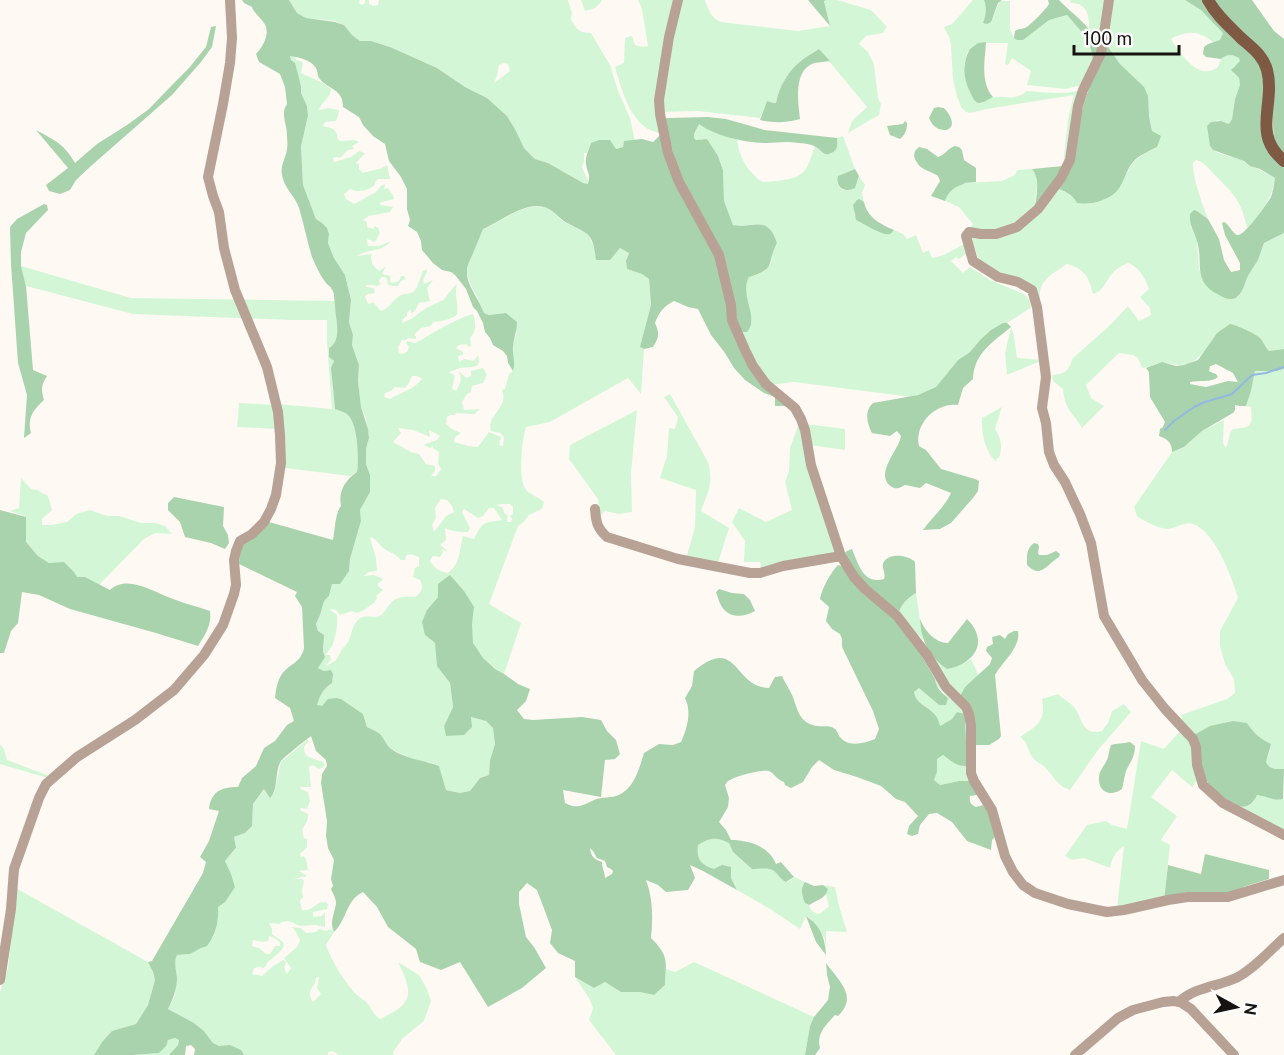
<svg xmlns="http://www.w3.org/2000/svg" width="1284" height="1055" font-family="'Public Sans',sans-serif">
<style>
.green{fill:#d3f7d6;fill-rule:evenodd}
.forest{fill:#a9d3ad;fill-rule:evenodd}
.lines{fill:none;stroke-linecap:round;stroke-linejoin:round}
.stream{stroke:#94b8df;stroke-width:2}
.minor{stroke:#b8a296;stroke-width:10}
.major{stroke:#7e5944;stroke-width:12}
</style>
<rect width="100%" height="100%" fill="#fff9f4"/>
<path class="green" d="M289,0H360L359,3L362,5L365,3V0H369V4L374,6L378,5L379,0H568L572,13L571,19C576,29 579,33 591,33L610,65L618,91L630,118L635,141H624L623,147L616,149L591,143L587,153H584V162L582,167L589,183V184L583,183L548,163L535,159L524,148L515,129L507,116L487,98L465,87L437,68L408,55L390,47L371,41H360L352,35L344,25L335,21L306,18L297,13ZM504,63L508,64L510,71L494,83L497,76L499,65Z
M581,0H602C597,8 594,9 585,11Z
M638,0H677L667,42L661,134C657,132 652,131 648,129C628,117 621,87 615,67L624,63L625,38L632,36L635,45C640,47 644,47 648,46L642,9Z
M680,0H705C708,9 711,18 721,22L798,31L830,26L824,0H837L871,10L887,27L883,33L866,36L859,44L868,52L874,64L878,98L881,104L879,115L848,133L852,121L867,107L819,49C813,53 807,56 802,60C789,70 779,87 776,103L767,101L760,118L698,111L662,112Z
M973,0H984L993,17L1000,1H1010V29L1014,38L1049,20L1067,15C1078,28 1095,42 1093,61C1092,68 1088,76 1085,84L1066,89L1027,85L1031,71L1012,58L1008,65L1005,64L1008,43H978L967,53L964,66L980,103C984,101 989,98 994,97C1008,96 1014,101 1027,91C1046,92 1064,96 1083,89L1070,154L1063,166L1068,119L1074,95L987,109L970,113L966,112L961,107L957,96L953,80L951,45L949,37L944,27L952,24Z
M1070,0H1106L1098,42C1095,38 1090,33 1089,29C1088,28 1089,26 1089,24C1089,12 1084,3 1071,3Z
M1112,0H1185C1201,7 1212,20 1223,33L1220,40L1214,43C1200,30 1186,30 1171,39C1177,49 1194,74 1208,71C1211,71 1215,69 1218,67C1222,54 1227,52 1240,58V62L1233,67L1234,74L1239,78L1240,85L1235,99L1232,119L1229,124L1217,120L1210,146C1218,157 1234,155 1245,162C1255,168 1265,172 1275,178C1272,198 1262,214 1247,228C1241,199 1233,194 1215,175C1209,169 1204,162 1196,160L1193,163C1193,180 1202,203 1208,219L1197,211L1191,227L1197,240L1199,269L1205,284L1232,299L1239,296L1252,267L1258,260L1264,243L1284,233V349L1269,351C1265,347 1261,340 1257,336C1250,331 1226,333 1217,333C1207,346 1198,366 1179,365C1173,365 1167,362 1160,363C1154,364 1149,368 1142,368L1138,358L1133,355L1119,353L1086,385L1091,398L1104,406L1082,428C1072,411 1065,411 1063,389L1054,382L1052,378L1053,375C1064,374 1070,370 1072,359L1108,327L1128,306L1139,321L1151,315L1150,308L1140,297L1149,289C1145,278 1139,267 1128,263C1121,266 1116,269 1111,275C1105,283 1103,291 1093,294C1088,275 1085,270 1067,264C1054,273 1038,280 1040,298L979,261L971,237L1004,235L1059,189L1075,198L1117,191L1133,162L1145,153L1157,147L1152,131L1144,88L1120,64L1106,44Z
M290,56H295L296,60L303,62L301,73C313,79 320,80 331,89C331,98 321,102 319,110L329,108L339,110L338,116L336,121L325,122L323,126C331,128 338,129 337,138L340,141L355,140L359,142L352,146L354,149L348,150L340,158L336,157L333,158L334,162L351,157L359,151L365,153L356,163L359,164V169L363,173L382,168L387,165L390,179H378L375,182V185C367,191 359,193 350,189L344,194L346,199L354,204L376,192L382,185L385,184L384,189L388,188L393,195L394,199L379,203L381,205L393,207L390,212L369,216L363,220L367,222V227L373,229L375,226L378,228L380,233L375,242L367,239L368,246H379L391,241C380,253 370,248 357,256L372,254L371,256L372,264L379,271L386,266L382,274L390,276V281L392,283L399,281L401,276H404L406,279L401,281L398,286H393L388,285L387,279L385,277H381L379,281L381,284L377,286L371,285H366V287L374,288L375,293L368,294L365,296L368,304L373,302L381,311C390,308 393,299 401,295C407,293 411,295 415,290C419,285 420,277 423,271L427,269V272L423,280L424,284L433,280L427,288L430,301L419,303L414,312L411,313V309L407,313V316L403,319L402,323L411,319L426,308L443,300L457,283C454,296 459,302 457,315C451,319 441,322 433,322L431,326L421,328L414,335L416,336V339L408,338L406,340H402L398,347L399,353L402,354L407,352L409,347L406,343L407,341L415,343C434,333 452,320 473,314C476,323 477,331 470,338L471,346L469,347L466,344L459,345L456,348L463,352V355L458,356L459,362L464,359L474,361L478,355L479,361L478,365L473,367L460,368L449,372L455,376L452,389L456,391C461,382 462,382 459,371L466,378L471,376V371L483,368L487,375L483,383L472,386L471,392L467,394L462,402L464,410L480,409L474,414L456,413L455,415H450L447,417L446,424L452,429L461,433L455,437L454,442L468,446L478,447L489,432L501,437L499,445L503,446L504,437L500,433L491,431C486,414 509,409 502,390L505,389L509,374L513,371L514,366L512,353L513,343L517,333L506,313L489,315L484,313L480,303L470,283L467,273L468,260L473,252L483,229C500,222 525,202 544,207C553,209 558,219 566,223C585,232 587,228 595,250L619,248L629,252L626,261L627,269L642,274L649,279L651,305L641,347L644,349L641,394L628,378L550,422L526,427C522,440 517,481 527,491C531,494 539,498 544,502L542,509L529,515L524,522L518,526L489,604L521,623L504,674C492,668 477,655 473,642C470,631 473,618 473,607L450,575L438,597L427,610L425,635L435,643L438,666L450,683L453,707L444,726L471,717L486,721L493,728L495,744L490,760L489,775L480,778L470,791L460,793L446,790L439,766L429,762H420L412,759L389,748L380,734L367,727L363,714L341,699L322,707L316,705C320,695 323,689 332,683L331,670L324,671L318,668L324,646L316,624L320,615L324,601L329,596L332,584L349,571L350,559L361,521L360,510L370,492V475L366,464V449L369,438L366,418L361,407L358,381L359,365L352,345L353,335L349,322L351,300L345,275L334,258L328,243L329,234L321,222L316,219L303,185L301,146L308,116L307,106L301,93V85ZM412,376H417L422,379C412,391 403,391 390,399L384,397L385,393L391,391L395,387L405,388L409,383ZM398,428L413,430L430,437L429,430L440,436L437,440L423,445L431,448L432,446L434,449L439,452L438,464L441,469L436,476H431L435,471V466L426,464L419,454L411,452L393,442L401,433ZM441,499L447,500L452,506L454,512L446,516L434,532L432,525L436,518L435,508ZM502,504H510L513,507V514L510,516L512,519L511,522H507L508,515L505,514L502,507L496,505ZM489,508H494L502,520C483,523 483,521 474,539L463,536C459,550 461,563 448,573C439,571 435,569 430,561L433,556L440,557L443,552L441,549L449,552L440,545L446,540L445,528C453,532 459,532 468,532L470,528L462,512L464,509L478,518L483,516ZM371,537C377,540 379,544 383,548C390,553 395,553 401,560H405L406,556L410,554L419,557V566L415,568L413,577L420,580C424,587 422,592 415,597C405,597 398,595 390,604C387,607 385,612 381,615C374,619 365,614 359,619C353,623 352,633 349,640C347,645 343,647 341,651C336,660 336,662 325,666L331,660L330,655H326C328,651 330,649 332,646C336,637 338,624 337,615L329,609L336,610L340,615L352,611L357,613L364,610L375,602L377,598L376,596L383,590L378,586V583L382,581L383,579L374,575L364,576L369,572L377,571L376,558L370,538Z
M699,124L722,135L737,139C739,157 747,171 762,182C775,181 797,181 805,170C810,163 812,154 815,146L824,154L837,147V138L843,136L855,169L843,174L837,182L839,187L843,190L858,181L859,176L865,185L862,193L864,202L859,200L854,205V215L874,229L887,235L894,230L903,234L907,239L916,235L923,253L929,250L932,258L944,255L964,244L968,252L959,259L956,257L951,261L963,273L970,267L990,280L1024,294L1028,298L1032,307L1007,323H1003L981,339L970,352L958,360L936,387L926,392L911,397L794,382L771,385L764,376L739,329L752,322C749,311 741,286 749,277C754,272 764,268 771,264L772,253L777,243C769,216 753,228 733,225L724,201L723,170L718,156L703,139L698,140L694,139V134Z
M1032,169L1036,173L1037,186L1035,206L1019,224L989,233L970,228L973,224L959,207L945,201C949,192 953,187 964,184L963,183L1002,181L1015,175L1017,170Z
M21,266L131,298L335,301C334,316 344,338 329,348V357L334,361C329,371 334,396 335,409C340,411 345,412 348,415C358,425 359,459 357,472L350,476L285,468L278,404L332,409L327,342V320H292L133,314L26,286Z
M1011,327L1014,335L1017,358L1043,360L1007,375L1005,353Z
M1284,369V769C1276,769 1270,770 1266,762L1270,750C1263,740 1254,733 1247,723C1227,721 1212,726 1194,735L1182,721L1181,715L1227,699L1235,693L1234,679L1225,664L1220,646V631L1238,598C1231,576 1216,533 1193,524C1184,521 1176,529 1167,529C1161,529 1141,520 1137,516C1136,514 1135,509 1134,507L1172,452L1184,447L1202,431L1224,420L1223,443L1225,447L1227,446L1230,433L1233,429C1254,427 1252,425 1251,407L1246,406L1251,391L1255,371H1277Z
M670,394L708,462C714,484 708,491 701,511L729,528L717,566L686,559L695,527L696,490L660,478L667,456L669,428L675,429L678,417L664,397Z
M239,403L275,405L279,429L237,427Z
M1002,407L995,429C1001,438 1003,447 999,458H997L996,462C985,452 981,432 982,418Z
M637,410L631,472L632,512L619,514L605,511L600,516L598,499L569,459L570,445Z
M800,420L835,553L762,571L760,562H744L745,541L732,522L739,508L766,522L792,510L785,482L789,471L790,448Z
M806,424L845,429V450L809,445Z
M21,478L31,489L37,490L48,496L52,510L42,519V525H52L67,522L76,514L90,510L107,516H119L141,523H155L165,526L172,534L155,533L144,539L99,585L85,577H77L49,563L38,556L26,542V517L10,511L19,508Z
M916,593L923,640L898,614C902,604 906,599 916,593Z
M934,659L947,669L965,663L971,659L979,676L965,687L960,696L954,690Z
M935,679L965,714L957,712L952,719L940,726C938,722 935,716 932,712C925,704 916,705 914,692L919,688L939,705L948,698L936,685Z
M1058,694C1062,698 1071,703 1074,707C1083,718 1081,736 1102,731L1108,723L1112,711L1124,704L1131,712L1098,750L1070,790C1057,786 1054,777 1045,767C1041,764 1036,762 1033,758C1027,751 1029,743 1020,737C1037,726 1046,722 1042,699Z
M1181,730L1191,742L1198,779L1192,787L1172,770L1151,797L1177,816L1161,840L1170,845L1164,900L1117,909L1124,846C1116,851 1112,858 1110,868L1084,858L1072,860L1065,856L1087,825L1106,821L1112,825L1127,829L1141,741L1164,749Z
M308,739V742L304,747C304,759 314,758 323,762L325,765L322,768L319,769L313,765L309,767L311,787H300L301,789L308,792L310,801L307,809L301,808L300,810L308,814C308,816 308,819 307,821C303,829 301,828 304,838L307,839V847L300,854L301,857L304,856L306,859L308,870L299,871L307,876L305,877H302L294,879H302L304,881L302,890L303,898L301,899L300,902L302,910C312,912 316,901 326,902L328,904L327,909L313,912V917L322,916L324,913L325,914V927L315,925L300,926L289,921L282,922L279,924L269,923L272,929V934L283,942L284,946C280,954 273,957 267,963L266,966L263,968L260,967L254,968L252,974L262,976L273,966L283,960L286,962C284,967 284,970 287,974L291,968L284,958L297,947L300,940L294,929L291,927L301,928L306,933L316,932L319,929L326,931L331,929L334,932L326,945C331,960 345,983 357,995C360,998 365,1000 368,1004C373,1010 373,1014 380,1019C413,1004 414,994 398,962L419,975L427,989L431,1001L424,1021L403,1038L393,1052L394,1055H339L332,1051L328,1052V1055H244L241,1050L219,1047L213,1043L204,1031L194,1023L168,1009L175,996L176,969L174,960L177,955L190,954L213,937L215,929L218,920V907L231,874L225,861L236,849L234,837L245,833L252,826L253,804L265,789L274,794L281,762ZM269,936L276,939L280,943V946H275L270,954H266L259,948L252,946L253,940L263,942L268,941ZM319,977L317,988L321,994L313,1002C305,989 315,989 316,978Z
M0,744L4,749L7,760L52,777L51,779L0,764Z
M943,755C951,761 957,767 967,766L972,781H959L940,785L934,780L937,772V759Z
M1257,795L1284,799V830L1238,806C1249,806 1253,806 1257,795Z
M706,839H720L729,843L733,852L752,869C758,869 768,867 773,870C780,873 778,878 788,882L795,877L805,882L802,886L805,903L809,905L811,910L817,914L821,913L829,906L826,894L828,889L823,885L835,887L839,906L847,932L826,931V955L825,939L811,919L806,916L800,929L770,909L737,890L731,878L705,866L700,861L697,851L698,844Z
M14,887L148,962L153,972L155,980L148,1005L136,1024L112,1031L102,1042L94,1055H0V992L8,968L14,907Z
M694,962L814,1017L810,1026L805,1055H616L589,1020L593,1008L589,998L575,977L594,988L605,982L621,992H640L654,995L665,985L666,969L675,972Z
M175,1038L179,1040L178,1045L169,1055H133L159,1053L168,1040Z"/>
<path class="forest" d="M242,0H289L297,13L306,18L335,22L344,25L352,35L360,41H371L390,47L408,55L437,68L465,87L487,98L507,116L515,129L524,148L535,159L548,163L583,183L588,184C591,172 587,174 586,164C585,156 589,150 591,143L599,140H610L616,149L623,147L624,141L642,139L653,142L661,134L717,256L740,348L789,406H775V397L764,393L745,380L734,368L725,353L711,335L698,309L688,307L674,301C664,306 659,312 655,323C660,334 659,337 653,347L644,349L640,347L651,305L649,279L642,274L627,269L626,261L629,253L620,248L610,260H596C593,233 589,234 567,223C559,219 553,209 544,207C525,201 500,222 483,229C480,236 477,244 474,251C469,263 464,268 469,283C473,293 480,302 484,313L489,315L506,313L517,322C517,331 514,337 513,346C512,355 516,363 513,371L508,363L507,356L503,351L493,345L490,338L485,332L483,323L477,311L473,307L466,289L455,275L451,272L442,270L433,263L422,250L421,241L417,232L408,226L410,220L407,209V189L401,177L389,161L385,144L373,136L363,125L359,117L343,107C343,88 328,90 319,78C317,75 318,71 316,68C311,60 299,57 290,56L291,60L295,63L301,86V93L307,106L308,116L301,146L303,185L316,219L321,222L327,228L329,234L328,243L334,258L345,275L351,300L349,322L353,335L352,345L359,365L358,381L361,407L368,429L369,438L366,449V464L370,475V492L360,510L361,521L350,559L349,571L340,584H332L329,596L324,601L320,615L316,624L318,631L324,635L323,652L325,657L318,668L324,671L331,670L333,674L332,683C323,689 320,695 317,705L322,706L328,699L337,698L341,699L363,714L367,727C371,729 376,731 380,734C384,738 386,745 391,749C406,759 423,760 439,766L446,790L460,793L470,791L480,778L489,775L490,760L495,744L493,728L486,721L471,717L472,727L464,735L446,736L444,726L453,707L450,683L437,666L435,643L425,635L422,622L427,610L438,597V584L450,575L464,591L474,607L472,624L473,643L483,658L495,669L504,674L518,684L530,689L526,701L517,710L524,719L533,720L582,717L601,720L607,731L616,740L620,754L615,759L605,760L601,797L563,790L565,803C576,809 582,806 592,801C599,797 608,798 616,796C634,790 639,769 644,753L659,744L673,745L681,742C687,729 692,712 685,698L692,686L694,671C738,634 733,687 769,688L775,677L782,676C785,683 790,690 793,697C797,709 800,722 813,725C821,728 829,724 835,729C838,732 838,735 840,737C849,748 864,743 875,739L879,729L873,711L842,647V639L840,634L832,629L826,621L829,607L820,599C822,588 831,572 838,565L844,567L889,610L914,642L935,679C936,688 942,693 948,698L946,705H939L919,688L914,692C916,705 929,706 936,716C938,719 939,722 940,726L952,719L957,712L965,714L967,766C957,767 951,761 943,755L937,759V772L934,780L940,785L959,781H972L977,795L970,796C969,802 971,805 976,807L983,805L988,806L996,836L992,840L991,850L967,841L952,822L937,813L929,814L920,825L918,834L912,836L907,834L909,826L918,816L905,802L896,799L881,786L857,777L834,770L819,760L812,767L803,782L791,788L785,785L784,782C777,780 775,774 769,771C763,769 737,776 732,779C727,781 728,781 725,785L729,798L728,807L719,822L726,830L731,840C748,840 769,846 776,864L781,862L794,877L786,882C780,879 779,875 774,871C769,867 759,869 752,869L733,852L729,843C717,837 710,837 698,845C696,859 701,865 714,869L722,865L731,867V878L737,890L703,871L690,865L695,878L688,890L666,892L658,885L646,880C653,899 653,918 651,938C669,956 666,960 665,985L654,995L640,992H621L605,982L594,988L575,977V961L558,953L550,943L552,930L537,890L527,883L519,892V904L526,937L534,947L546,968L522,988L488,1007L460,962L441,970L420,962L416,949L388,927L377,907L363,892C345,901 347,920 334,932C329,922 335,913 336,903C336,898 333,894 331,889L333,886L331,879L334,860L328,848L326,836L327,821L321,783L322,774L327,766L326,760L316,751L311,736C306,740 284,757 281,761C274,773 279,789 270,798L264,789L253,804L252,826L245,833L234,837L236,848L225,861L231,874L235,887L225,902L218,907C219,921 216,934 207,946L201,948L190,954L177,955C173,963 177,971 177,980C176,991 173,999 168,1009L194,1023L204,1031L213,1043L219,1046L230,1045L241,1050L244,1055H194L195,1049L191,1045L186,1046L185,1055H169L178,1045L179,1040L175,1038L168,1040L166,1046L159,1053L133,1055H94L102,1042L112,1031L136,1024L148,1005L155,980L153,972L148,962L152,961L203,873L206,862L200,857L209,841L219,811L209,809C211,791 222,787 238,787L242,778L256,766L264,748L275,741L287,725L294,721L290,708L275,698C276,690 277,681 282,674C289,664 301,663 304,648L302,607L295,596L297,592L239,564L240,550L243,542L269,522L333,540C335,530 335,513 341,506C338,492 345,480 357,472C359,459 358,425 348,415C345,412 340,411 335,409L331,368L334,361L329,357V348C343,339 335,319 335,305C334,300 335,292 331,288C331,287 329,286 328,285C321,278 316,266 312,257C307,241 304,224 299,208C295,196 284,188 282,175C280,165 286,158 287,149C288,145 287,139 287,135C287,124 280,114 287,104L285,87L280,74L259,62L256,54C263,47 271,33 264,23C260,17 254,13 252,7L244,3ZM590,848L593,851L597,858L605,861L607,867L611,869L613,871L612,874L605,878C605,872 602,868 602,862C594,859 591,857 590,848Z
M808,0H826L824,1L830,26Z
M984,0H1002L998,3L991,22L987,24L983,23C986,16 987,7 984,0Z
M1048,0H1059C1073,15 1094,27 1099,49L1093,63C1093,42 1080,30 1067,15L1049,20L1023,40H1017L1014,38L1015,31C1018,29 1022,29 1025,28C1030,26 1046,9 1049,4Z
M1185,0H1203L1255,54L1265,77L1263,131L1284,166V233L1264,243C1262,248 1260,255 1258,260C1255,265 1251,270 1248,276C1245,282 1243,292 1238,296C1233,301 1226,299 1221,296C1191,282 1204,264 1197,241C1194,231 1189,225 1190,214L1194,210L1197,211L1208,219L1219,239L1224,260L1231,272L1240,270V263L1225,235L1222,223L1224,222C1229,224 1233,234 1237,235C1244,237 1267,204 1271,197C1273,191 1274,185 1275,178L1260,169L1250,166L1244,161L1213,150L1210,146L1207,126L1211,122L1221,121L1229,124L1232,119L1235,99L1240,85L1239,78L1231,70L1240,61L1239,58C1232,54 1227,54 1221,59L1206,57L1203,54L1204,47L1208,44L1220,40L1223,33L1201,10Z
M1213,0H1252L1274,31L1284,39V156L1274,141L1272,108L1273,78Z
M216,26L212,47L201,62L172,95L91,166L76,180L70,190L60,194L49,191L46,185L68,168L36,130C56,141 64,144 75,163L97,144L127,125L149,109L173,84L189,68L206,47L211,27Z
M986,42C985,60 980,82 993,97C989,99 983,103 979,103C974,102 972,96 970,92C963,78 962,63 970,49L978,43Z
M1106,44L1120,64L1144,87L1148,96L1149,116L1152,131L1161,136L1157,147C1149,151 1139,155 1133,162C1126,170 1124,183 1117,191C1107,201 1091,205 1077,203C1073,195 1066,192 1059,189L1086,97Z
M819,49L830,61C825,62 820,62 815,63C793,69 798,102 800,119C786,123 774,123 760,120L767,101L774,103H776C779,86 789,70 802,60C807,56 813,53 819,49Z
M938,107L944,108C966,132 936,138 929,118L934,108Z
M708,117L726,119L765,130L837,138C837,144 839,150 831,153C824,157 821,150 816,147C811,144 804,143 798,143C787,141 777,143 766,143C746,143 715,136 699,124L694,134V138L696,140L707,139L718,156L723,170L724,201L733,225C753,229 768,214 777,243C765,266 778,267 749,277C739,295 760,319 747,332H743L739,329L725,266L681,181L664,119L667,118Z
M905,121L907,123C907,130 905,135 900,139L890,135L887,126L903,124Z
M955,146L959,147L962,150L964,160L976,168V182L964,183V184C954,187 949,191 945,201L931,196L940,181L938,176C927,169 919,171 914,156L915,151L919,147L927,149L938,157C945,155 948,148 955,146Z
M1063,166V170L1035,206C1037,194 1040,178 1032,169Z
M855,169L859,176L855,188C845,193 835,188 838,176Z
M859,199L864,202C867,217 880,224 894,230C893,231 892,233 890,234C884,237 863,223 856,220L853,205L857,200Z
M44,204L47,205L48,210L26,233L21,252V266L26,286L33,370L47,376C41,385 41,390 44,400C33,410 27,418 31,433L24,438L27,395L18,363L11,264L10,227L17,219Z
M1003,323H1007L1011,327C993,342 974,353 973,379L963,388L958,405C936,402 914,424 919,446L926,450L941,469L975,479L979,481L978,491L973,498L951,523L940,529L923,530C932,517 945,507 951,493L926,483L920,488L905,485C901,487 897,490 892,487C873,475 899,450 901,436L897,431L890,436L872,433C867,423 864,411 873,403L918,395L936,387L958,360L970,352L981,339L991,330Z
M1230,324C1236,325 1257,334 1261,339C1264,343 1265,347 1269,351L1284,349V369L1277,371H1255L1251,391L1246,406H1240L1235,405V410L1233,413L1202,431L1184,447L1172,452C1172,443 1168,439 1159,436L1160,429L1163,427L1165,422L1150,397L1149,372L1146,368L1162,362L1176,366L1184,365L1198,360L1217,333ZM1216,364L1233,373L1238,382L1228,381L1206,387L1190,384V382C1199,380 1211,383 1218,377L1216,374L1213,373L1209,371L1210,366Z
M174,497L224,507L223,526L228,535L229,543L225,549L211,543L185,537L180,522L168,510V503Z
M0,510L26,517V542L38,556L49,563L64,562L74,572L77,577H85L110,590C127,575 150,590 168,597C182,603 196,606 210,611C212,625 205,635 198,646L156,633L70,609L39,595L22,592L18,623L11,631L4,653H0Z
M1034,543L1038,544L1039,547L1038,553L1039,555H1047L1056,551L1060,554L1059,557C1046,565 1041,579 1027,565C1027,556 1026,549 1034,543Z
M852,549C858,563 863,585 884,579C886,573 882,569 883,564C887,552 908,555 915,562L916,593C906,599 902,604 898,614C874,594 854,582 845,552Z
M719,589L732,593L744,594L750,600L755,611C744,617 730,619 722,607C719,603 718,597 716,592Z
M920,619C925,631 935,643 948,643L967,619C990,642 974,664 947,669C929,657 921,641 920,619Z
M1014,631H1018C1021,648 1002,662 995,675L1001,736L999,739L989,745H976L960,696L965,687L990,664L992,658L986,651L987,647L993,644L992,637L1000,635L1005,639L1008,634Z
M1233,721L1247,723C1254,733 1260,739 1271,744L1266,762C1270,770 1276,769 1284,769L1283,799C1274,801 1266,796 1257,795C1245,825 1208,789 1202,772C1198,760 1197,747 1194,735L1210,726Z
M1130,742L1135,746C1135,756 1131,761 1127,769C1124,775 1124,783 1122,789C1111,797 1098,793 1099,778C1099,771 1104,766 1107,760C1109,755 1109,750 1111,745C1116,743 1123,744 1130,742Z
M1205,854L1269,870V879L1243,887L1244,892L1164,900L1168,865L1201,874Z
M805,882L814,886L823,885L828,889L826,894L822,898L809,905L805,903C802,896 800,888 805,882Z
M806,916C821,926 825,938 826,955L816,942Z
M826,963C838,980 859,996 838,1016L835,1015C826,1025 816,1034 820,1048L815,1055H805L810,1026L814,1017L828,1000L830,987L827,975Z"/>
<g class="lines">
<path class="stream" d="M1165,430L1174,421L1194,407L1205,402L1232,394L1252,375L1266,373L1284,367"/>
<path class="minor" d="M678,0L669,37L659,100L660,114L668,153L679,182L719,255L731,305L732,320L745,350L753,366L766,384L795,408L801,419L805,430L811,465L841,556L854,577L865,589L897,616L927,655L946,687L966,707L969,714L971,726V773L974,781L992,810L1005,856L1013,872L1023,885L1035,893L1068,904L1107,912L1124,910L1168,900L1188,897H1228L1284,880
M1109,0L1101,53L1083,90L1078,106L1070,160L1061,178L1038,209L1017,227L996,234H981L969,232L966,236L973,261L998,277L1018,282L1032,290L1037,307L1046,377L1042,408L1046,423L1049,452L1054,465L1065,482L1080,514L1091,543L1104,616L1142,680L1165,709L1193,739L1196,747L1197,765L1203,785L1223,803L1284,835
M595,509C596,522 597,528 607,537L678,559L750,573H760L783,566L841,556
M0,980L11,909L14,869L39,798L46,784L77,757L135,720L174,690L204,655L223,625L234,594L236,585L234,560L236,551L240,541L252,534L264,522L271,509L276,495L281,463L280,435L278,412L267,367L235,290L224,248L219,212L213,196L208,177L223,104L230,63L232,38L230,0
M1179,1002C1195,987 1216,987 1236,978C1254,969 1269,951 1284,938
M1075,1055L1118,1018L1133,1010L1163,1002L1174,1001L1182,1003L1191,1009L1234,1055"/>
<path class="major" d="M1208,0C1216,15 1229,26 1241,38C1252,48 1263,55 1267,70C1276,103 1251,134 1284,161"/>
</g>
<g transform="translate(1236 1007) rotate(98)" stroke="#ffffff" stroke-width="4.5" paint-order="stroke">
<path d="M0-4.5L10 22L0 15L-10 22Z" fill="#161310"/>
<text y="-9" font-size="16" font-weight="bold" text-anchor="middle" fill="#161310">N</text>
</g>
<path d="M1074 45v9h105v-9" fill="none" stroke="#161310" stroke-width="3"/>
<text x="1083" y="45" font-size="18" fill="#161310" stroke="#ffffff" stroke-width="4.5" paint-order="stroke">100 m</text>
</svg>
